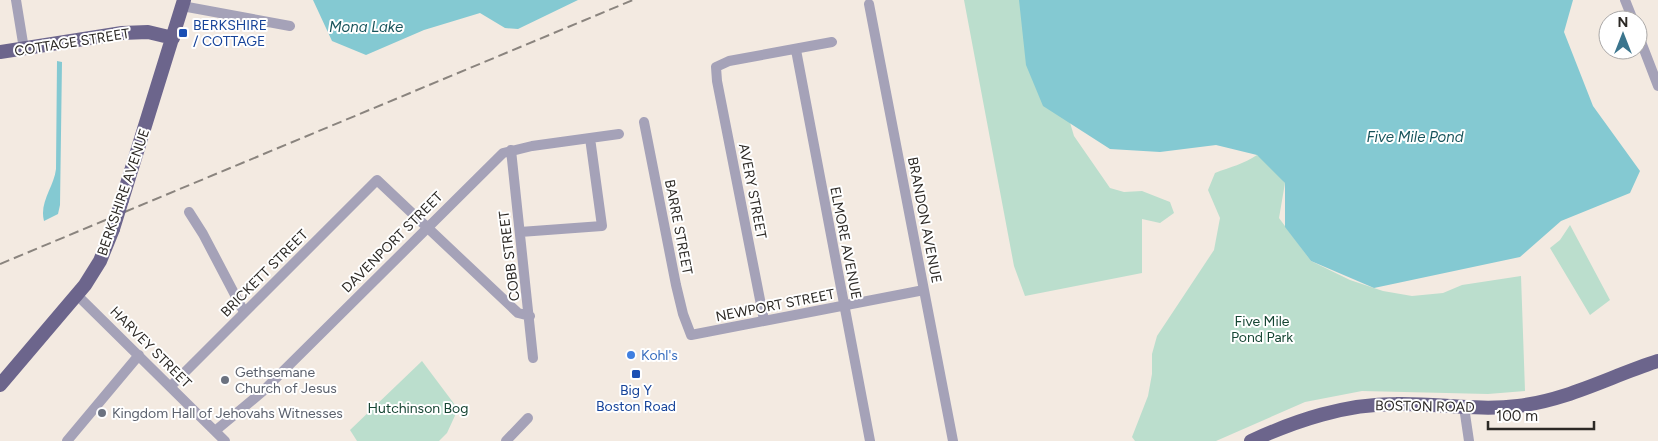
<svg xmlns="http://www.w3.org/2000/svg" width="1658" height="441" font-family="Figtree,sans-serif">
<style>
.green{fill:#bbdecd}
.water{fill:#84c9d2}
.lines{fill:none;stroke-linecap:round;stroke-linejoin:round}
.minor{stroke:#a5a2b8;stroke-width:10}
.major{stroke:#6c658c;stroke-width:14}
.rail{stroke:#8a847e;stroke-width:2;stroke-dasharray:10 5;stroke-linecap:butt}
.major-bridge{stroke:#6c658c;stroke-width:14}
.transit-dot{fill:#1a4fb4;stroke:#fff;stroke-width:2}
.shop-dot{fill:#3f7fe0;stroke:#fff;stroke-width:2}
.worship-dot{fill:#6b7280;stroke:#fff;stroke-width:2}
.labels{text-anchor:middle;stroke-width:4;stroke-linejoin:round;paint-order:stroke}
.transit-label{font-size:14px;fill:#164399;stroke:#fff;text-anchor:start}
.street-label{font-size:14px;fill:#2c2925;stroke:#fff}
.park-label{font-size:14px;fill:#164533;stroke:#fff}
.shop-label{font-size:14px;fill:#366cbe;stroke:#fff;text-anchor:start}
.worship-label{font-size:14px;fill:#5b616d;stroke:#fff;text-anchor:start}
.water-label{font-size:15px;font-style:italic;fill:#18545b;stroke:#fff}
</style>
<rect width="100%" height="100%" fill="#f3eae1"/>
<path class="green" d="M964,0H1044L1063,99L1074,136L1110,188L1124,192L1142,191L1170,202L1174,213L1160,223L1142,219V273L1025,296L1014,266Z
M1257,155L1271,165L1285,183L1279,218L1311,261L1350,280L1383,291L1412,296L1443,293L1462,285L1521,276L1525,391L1488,394L1362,391L1305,402L1216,441H1135L1132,437L1148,396L1152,374V354L1157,336L1214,250L1220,218L1208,190L1215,173C1230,167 1244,164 1257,155Z
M1570,225L1610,300L1590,315L1550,248L1560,240Z
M422,361L458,409L447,433L439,441H357L350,430Z"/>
<path class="water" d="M313,0H578L518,29L505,28L480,13L424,30L366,55L332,41Z
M1019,0H1573L1564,32L1593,106L1640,171L1630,193L1561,221L1520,257L1374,288L1311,261L1285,227V183L1257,155L1216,145L1160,152L1110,149L1043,106L1026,65Z
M57,61L62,62L60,205L58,214L44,221C39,202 54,187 56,169Z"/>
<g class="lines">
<path class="minor" d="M16,0L24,49
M1625,0L1633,20
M869,4L953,441
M182,6L290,26
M1638,34L1658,86
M796,50L870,441
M644,122L676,285L683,314L691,335L924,290
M511,150L533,358
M189,212L203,234L244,312
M520,232L602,226L590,138
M77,295L225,441
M764,320L717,81L716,67L729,61L832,42
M171,386L377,180L518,313L530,316
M1464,407L1469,441
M215,431L262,392L503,153L532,146L619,134
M67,441L139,355
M506,441L528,418"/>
<path class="major" d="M0,52L122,33L148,32L173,38
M122,200L184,0
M0,385L85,285L100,261L113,229
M1251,441C1297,420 1345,404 1396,404C1437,403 1477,411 1518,406C1568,400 1611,376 1658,361"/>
<path class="rail" d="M0,264L633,0"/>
<path class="major-bridge" d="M113,229L122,200"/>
</g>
<g class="transit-dot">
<rect x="178" y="28" width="10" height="10" rx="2.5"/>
<rect x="631" y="369" width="10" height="10" rx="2.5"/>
</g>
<circle class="shop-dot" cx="631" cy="355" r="5"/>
<g class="worship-dot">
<circle cx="225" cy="380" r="5"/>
<circle cx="102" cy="413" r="5"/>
</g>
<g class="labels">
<g class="transit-label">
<text x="193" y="30">BERKSHIRE<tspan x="193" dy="16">/ COTTAGE</tspan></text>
<text x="636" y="395" text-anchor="middle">Big Y<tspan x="636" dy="16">Boston Road</tspan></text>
</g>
<g class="street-label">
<text transform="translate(72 42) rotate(-9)" y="5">COTTAGE STREET</text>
<text transform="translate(753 191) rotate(79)" y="5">AVERY STREET</text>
<text transform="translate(123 192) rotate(-71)" y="5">BERKSHIRE AVENUE</text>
<text transform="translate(925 220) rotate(79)" y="5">BRANDON AVENUE</text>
<text transform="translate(679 227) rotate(79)" y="5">BARRE STREET</text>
<text transform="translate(392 242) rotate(-45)" y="5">DAVENPORT STREET</text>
<text transform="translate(846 243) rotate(79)" y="5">ELMORE AVENUE</text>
<text transform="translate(509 256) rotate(-97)" y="5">COBB STREET</text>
<text transform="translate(264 273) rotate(-45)" y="5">BRICKETT STREET</text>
<text transform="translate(775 305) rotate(-11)" y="5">NEWPORT STREET</text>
<text transform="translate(151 347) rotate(45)" y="5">HARVEY STREET</text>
<text transform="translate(1425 406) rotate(1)" y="5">BOSTON ROAD</text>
</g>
<g class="park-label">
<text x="1262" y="326">Five Mile<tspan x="1262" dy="16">Pond Park</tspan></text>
<text x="418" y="413">Hutchinson Bog</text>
</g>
<g class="shop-label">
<text x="641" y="360">Kohl's</text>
</g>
<g class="worship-label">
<text x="235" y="377">Gethsemane<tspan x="235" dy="16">Church of Jesus</tspan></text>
<text x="112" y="418">Kingdom Hall of Jehovahs Witnesses</text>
</g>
<g class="water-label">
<text x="366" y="32">Mona Lake</text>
<text x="1415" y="142">Five Mile Pond</text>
</g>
</g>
<g transform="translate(1623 35)"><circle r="24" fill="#ffffff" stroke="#aba9a8"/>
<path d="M0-4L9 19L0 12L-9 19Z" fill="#3b758d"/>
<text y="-8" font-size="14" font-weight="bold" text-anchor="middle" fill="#2c2925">N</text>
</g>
<path d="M1488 421v8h106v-8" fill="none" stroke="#2c2925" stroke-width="2.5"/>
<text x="1496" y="421" font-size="15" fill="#2c2925" stroke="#ffffff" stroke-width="4" paint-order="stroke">100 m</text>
</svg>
